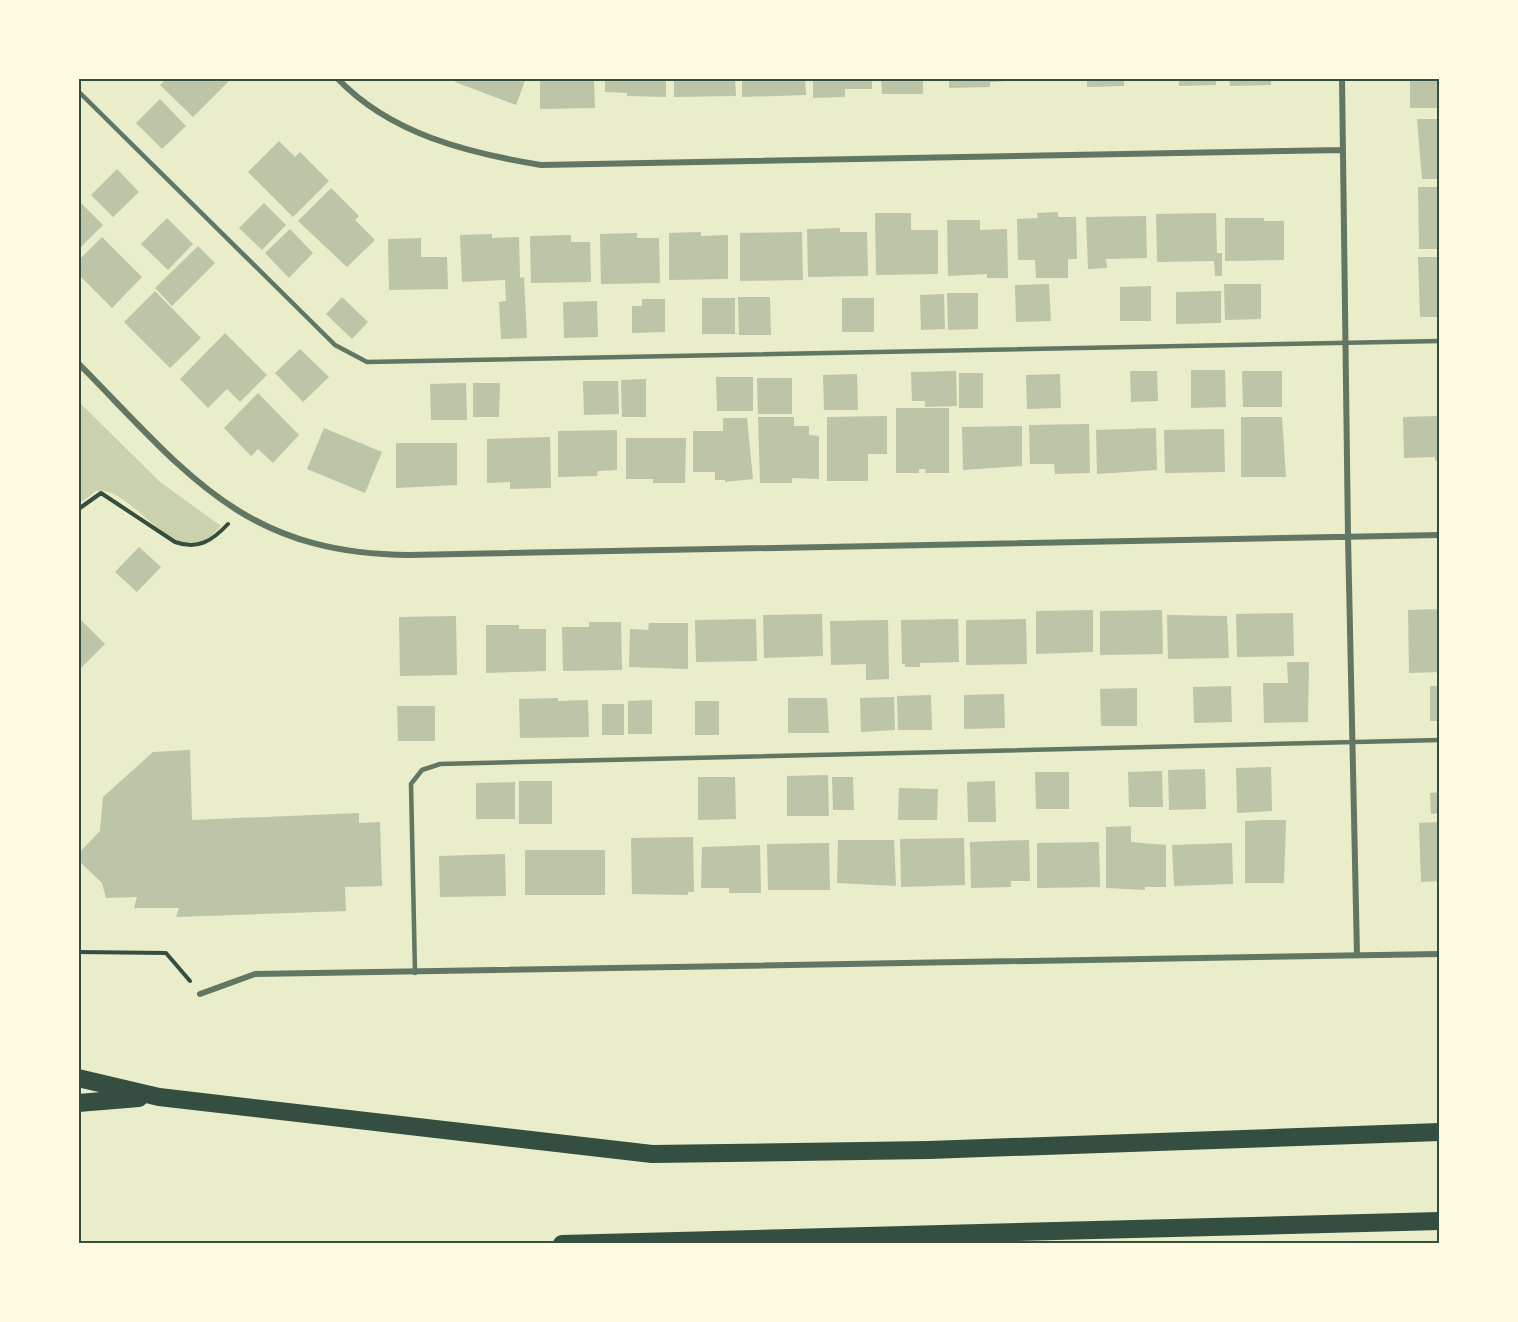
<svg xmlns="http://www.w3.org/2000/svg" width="1518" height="1322" font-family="'Space Grotesk',sans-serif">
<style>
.green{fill:#cad2ad}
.building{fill:#bcc5a7}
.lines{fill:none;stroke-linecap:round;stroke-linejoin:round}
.path{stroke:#344e41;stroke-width:4}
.service{stroke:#617663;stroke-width:4.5}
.minor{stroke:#617663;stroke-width:6}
.motorway{stroke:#344e41;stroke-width:18}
.neatline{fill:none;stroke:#344e41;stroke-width:2}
</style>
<rect width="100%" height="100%" fill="#e9edc9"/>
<path class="green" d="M78,401L160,482L221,526C216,531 210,538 203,541C165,558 131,485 96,491L83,501L79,500L81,490L78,465Z"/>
<path class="building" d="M167,78H232L193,117L160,85Z
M457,78H526L516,105L455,82Z
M540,78H594L595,108L540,109Z
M605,78H666V97L627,96V93L605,92Z
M674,78H735L736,96L674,97Z
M742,78H805L806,95L742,97Z
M813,78H872V89H845V97L813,98Z
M881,78H923V94H882Z
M949,78H1008V81L990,82V87L949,88Z
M1048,78H1080V81H1048Z
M1087,78H1124V86L1087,87Z
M1179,78H1216V85L1179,86Z
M1229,78H1271V85L1230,86Z
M1410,78H1440V108H1410Z
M160,99L186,126L162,149L136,123Z
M1417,119H1440V179H1422Z
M279,141L295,157L300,152L329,181L293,217L248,172Z
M117,169L139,192L113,217L91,195Z
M1418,187H1440V249H1419Z
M331,188L359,216L355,220L375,240L347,267L298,221Z
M78,200L103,225L78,250Z
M264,203L286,225L262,250L239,228Z
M1058,212V217H1076L1077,259H1068V278H1036L1035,260H1018L1017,219L1038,218L1037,213Z
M875,213H911V230H938V274L876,275Z
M1216,213L1217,253H1222V276H1215L1214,261L1157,262L1156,214Z
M1146,216L1147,258L1106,259L1107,268L1088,269L1086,217Z
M167,218L193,244L168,270L141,244Z
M1225,218H1264V221H1284V260L1225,261Z
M947,220H980V230L1007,229L1008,278H987V274L948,276Z
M840,228V232H867L868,276L808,277L807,229Z
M290,229L313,253L289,278L265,253Z
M701,232V236L728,235V279L669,280V233Z
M802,232L803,280L740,281V233Z
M637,233V238H659L660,283L601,284L600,234Z
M492,234V238L519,237L520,278L524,277L527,338L501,339L499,302L506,301L505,280L462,282L460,235Z
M571,235V242H590L591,282L531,283L530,236Z
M102,237L142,277L112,308L78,274V261Z
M421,238V257H447L448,289L389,290L388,239Z
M198,246L215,263L172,306L155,288Z
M1418,257H1440V317H1420Z
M1049,284L1051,321L1016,322L1015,285Z
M1224,284H1261V319L1225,320Z
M1151,286V321H1120V287Z
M155,291L201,338L170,368L124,322Z
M1221,291V323L1176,324V292Z
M947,293H978V329L948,330Z
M944,294L945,329L921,330L920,295Z
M342,297L368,322L352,339L326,314Z
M738,297H770L771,335H739Z
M702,298H735V334H702Z
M842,298H874V332H842Z
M642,299H665V332L632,333V306H642Z
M597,301L598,337L564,338L563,302Z
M225,333L267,375L240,402L227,389L208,408L180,379Z
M300,349L329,377L303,402L275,373Z
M1191,370H1225L1226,407L1191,408Z
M956,371L957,406L925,407V401H912L911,372Z
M1130,371H1157L1158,401L1131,402Z
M1242,371H1282V407H1243Z
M959,373H983V408H959Z
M857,374L858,410H824L823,375Z
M1060,374L1061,408L1027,409L1026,375Z
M716,377H753V411H717Z
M757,378H792V414H758Z
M646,379V417H622L621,380Z
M583,381H618L619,414L584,415Z
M466,383L467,420H431L430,384Z
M473,383H500L499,417H473Z
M258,393L299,435L273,463L258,449L251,456L224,428Z
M896,408H949V473H925L926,469H919V473H896Z
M887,416V454H868V481H827V417Z
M1440,416V460L1435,461V457L1404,458L1403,417Z
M758,417H794V426H809V435L819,436V479L792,478V483H760Z
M1241,417H1282L1286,477H1241Z
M723,418H747L753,479L725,482V480H715V472H693V431H723Z
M1089,424L1090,473L1055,474L1054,464H1030L1029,425Z
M1022,426V466L963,470L962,427Z
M324,428L382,452L365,493L307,469Z
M1156,428L1157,470L1097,474L1096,430Z
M1224,429L1225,472L1165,473L1164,430Z
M617,430V470L598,471L597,476L558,477V431Z
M550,437L551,488L510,489V482L487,483V439Z
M626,438H686L685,483H653V479H626Z
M396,443H457V485L396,488Z
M139,547L161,567L137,592L115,572Z
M1440,609V672L1409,673L1408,610Z
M1093,610V652L1036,654V611Z
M1162,610L1163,654L1100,655V611Z
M1293,613L1294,656L1237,657L1236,614Z
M822,614L823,656L764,658L763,615Z
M1167,615L1227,616L1229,658L1168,659Z
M456,616L457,675L400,676L399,617Z
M78,617L105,644L78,671Z
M756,619L757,661L696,662L695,620Z
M958,619L959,662L920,663V667H905V664H902L901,620Z
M1026,619L1027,664L966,665V620Z
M888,620L889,679L866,680V664L831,665L830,621Z
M589,622H621L622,670L563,671L562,627H589Z
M649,623H688V669L629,667L630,629L648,630Z
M486,625H519V629H546V671L486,673Z
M1287,662H1309L1308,722L1264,723L1263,683H1288Z
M1231,686L1232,722L1194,723L1193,687Z
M1430,686H1440V721H1430Z
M1137,688V726H1101L1100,689Z
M1004,694L1005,728L964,729V695Z
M931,695L932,730H898L897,696Z
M894,697L895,730L861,732L860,698Z
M558,698V701L588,700L589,737L520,738L519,699Z
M788,698H827L829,733H788Z
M652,700V734H628V701Z
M695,701H719V735H695Z
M602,704H624V735H602Z
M397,706H435V741H398Z
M190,750L192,820L359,813V823L380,822L382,886L345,887L346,911L176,917L179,908H134L137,897L106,898L102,883L78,860V854L100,831L103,797L153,752Z
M1271,767L1272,811L1237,813L1236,768Z
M1205,769L1206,809L1169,810L1168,770Z
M1162,771L1163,807H1129L1128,772Z
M1035,772H1069V809H1036Z
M828,775L829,816H787V776Z
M698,777H735L736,819L698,820Z
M832,777H853L854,810H833Z
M519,781H552V824H519Z
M995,781L996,822H968L967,782Z
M515,782V819H476V783Z
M899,788L938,789L937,820H898Z
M1440,792V813L1431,814L1430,793Z
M1263,820H1286L1284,883H1245V821Z
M1440,822V881L1421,882L1419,823Z
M1131,826V842L1166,845V887H1145V890L1106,888V827Z
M693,837L694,892H688V895L632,894L631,838Z
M964,838L965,885L901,887L900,839Z
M838,840H894L896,886L837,883Z
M1029,840L1030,881H1011V887L971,888L970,842Z
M1099,842L1100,887L1037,888V843Z
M829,843L830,890H768L767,844Z
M1232,843L1233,884L1174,886L1172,845Z
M760,845L761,893H729V888H701L702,847Z
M525,850H605V895H525Z
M505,854L506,896L440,897L439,856Z"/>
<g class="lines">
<path class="path" d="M80,508L101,493L175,542C198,550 212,541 228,524
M78,952L166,953L190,981"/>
<path class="service" d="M78,91L335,345L367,362L1440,341
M415,973L411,784L422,770L440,764L1440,740"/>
<path class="minor" d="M337,78C390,134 468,153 541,165L1342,150
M1342,78L1348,536L1357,955
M78,363C186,472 242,554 409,555L1440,535
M200,994L255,974L1440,954"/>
<path class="motorway" d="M78,1078L159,1097L652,1154L929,1150L1440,1132
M78,1103L139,1098
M562,1244L1440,1221"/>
</g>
<rect width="1518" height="1322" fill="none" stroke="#fefae0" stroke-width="159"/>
<rect x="80" y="80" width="1358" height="1162" class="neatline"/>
</svg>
